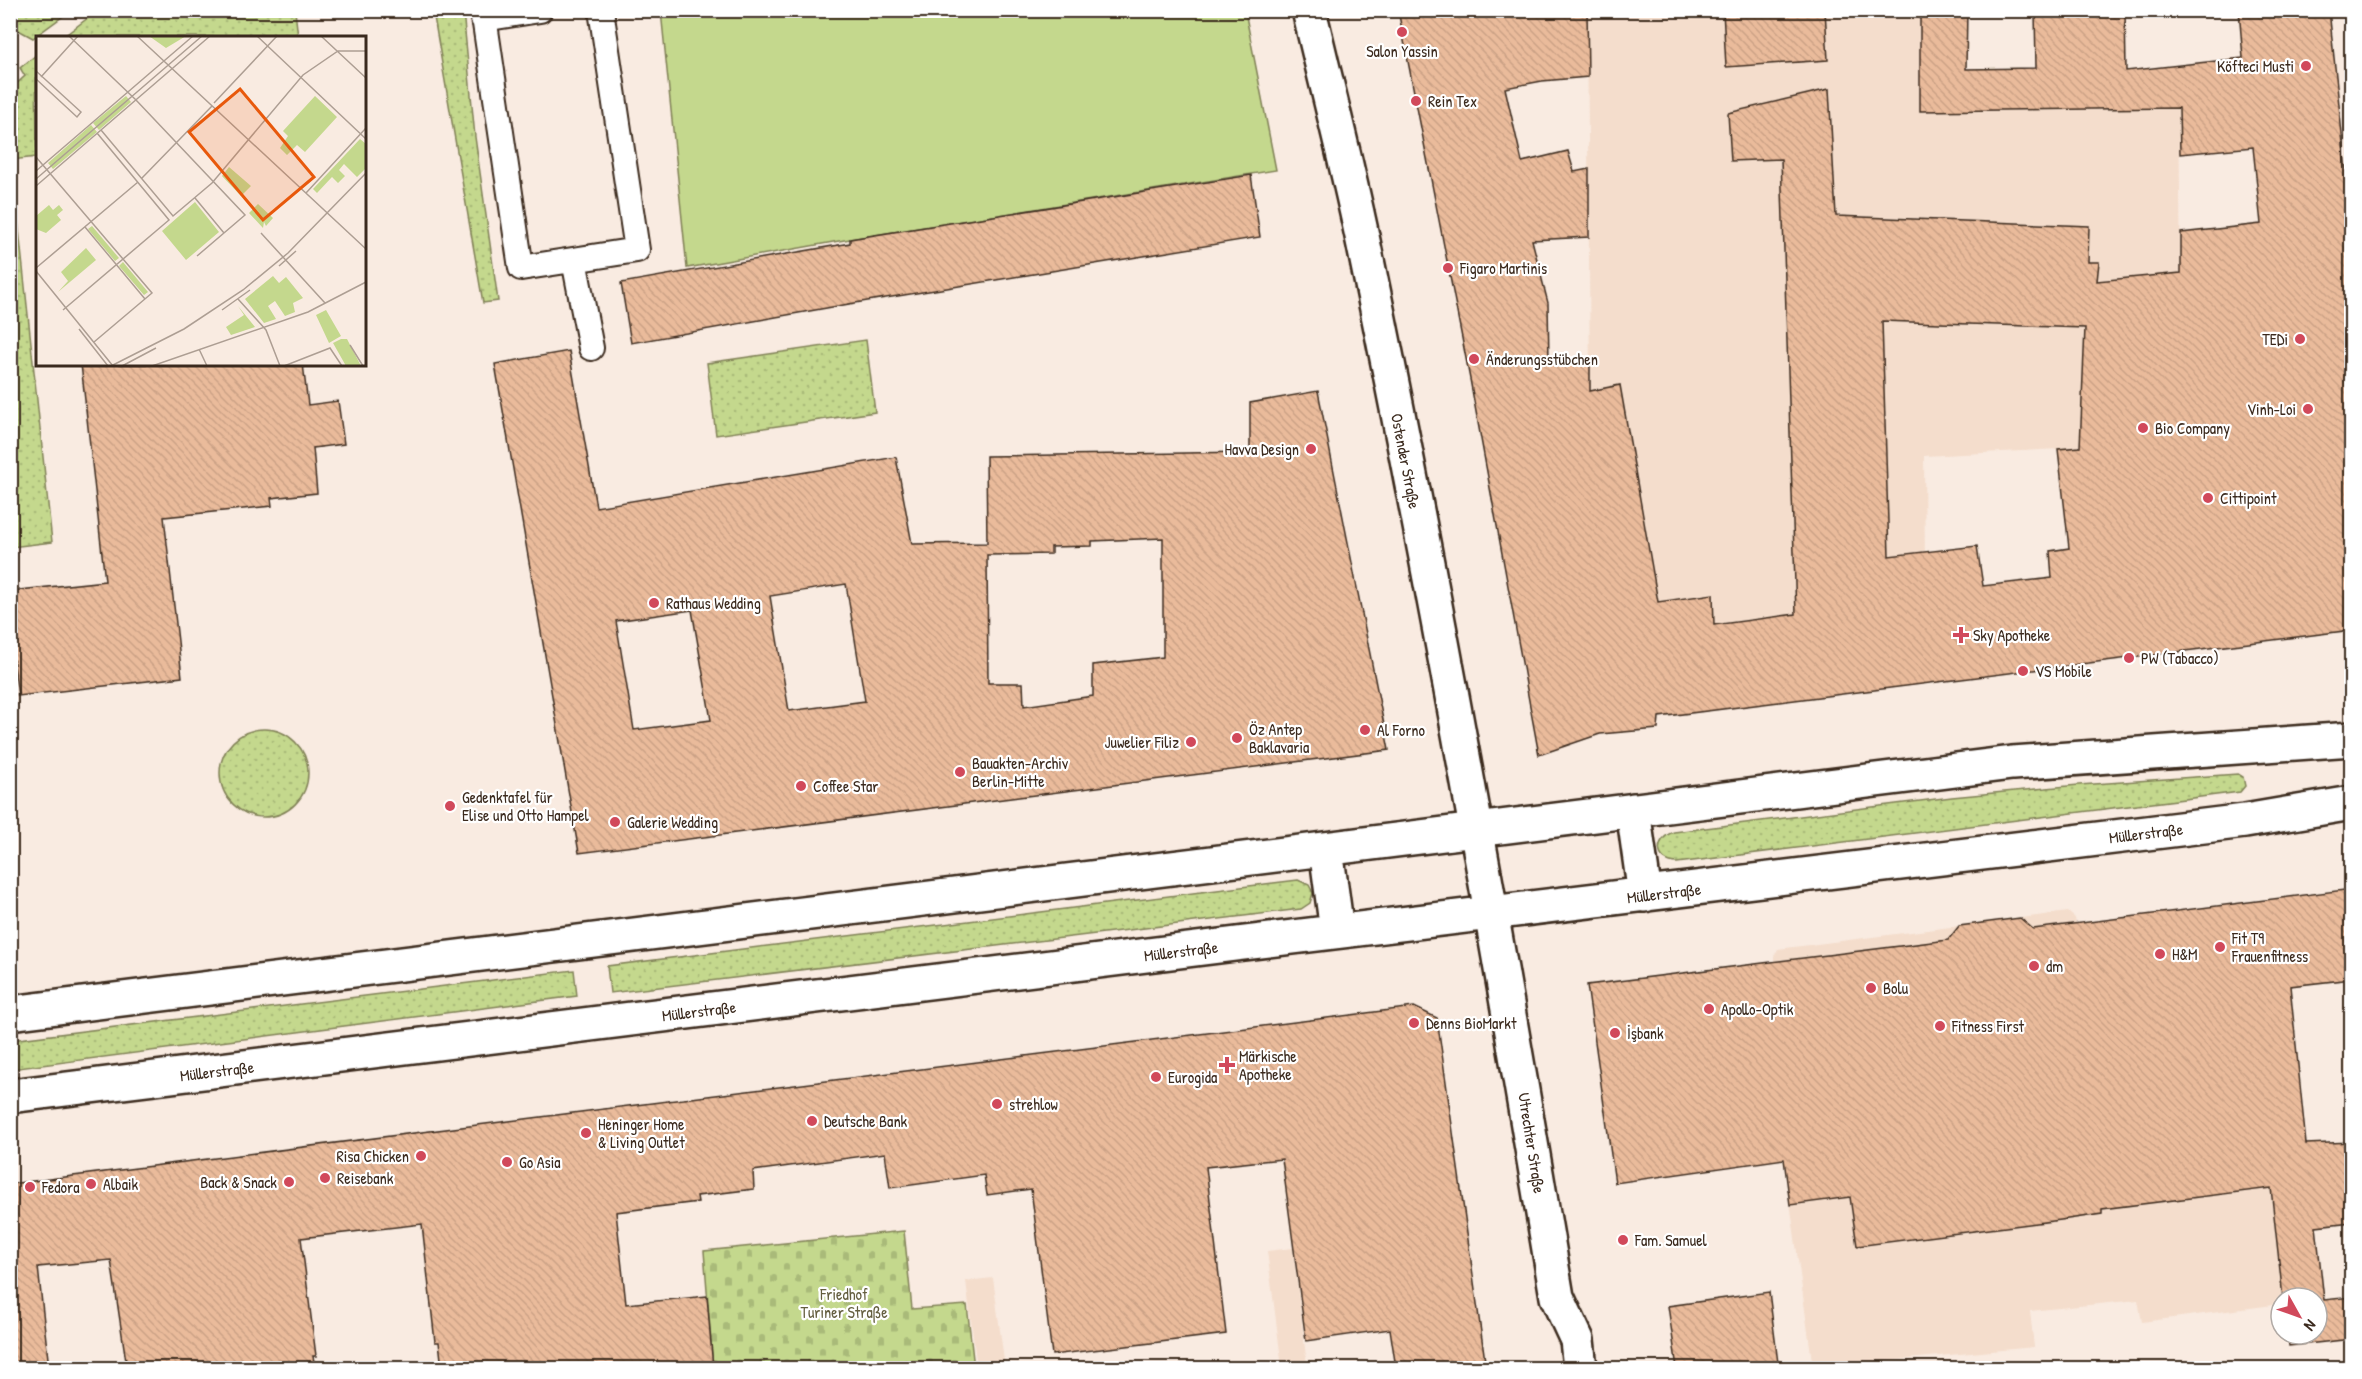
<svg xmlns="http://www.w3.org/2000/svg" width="2362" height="1379" font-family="'Patrick Hand',sans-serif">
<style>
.built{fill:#f4ddcc}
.grass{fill:url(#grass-dots);stroke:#808156;stroke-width:1.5}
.cemetery{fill:url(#cemetery-stones);stroke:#808156;stroke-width:1.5}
.green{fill:#c4d88d;stroke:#808156;stroke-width:1.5}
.building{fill:url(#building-back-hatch);stroke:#3b2a1e;stroke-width:1.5;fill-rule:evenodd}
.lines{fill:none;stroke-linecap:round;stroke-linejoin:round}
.service-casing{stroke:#3b2a1e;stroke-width:28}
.minor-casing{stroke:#3b2a1e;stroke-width:38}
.primary-casing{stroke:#3b2a1e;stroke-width:38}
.service{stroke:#fff;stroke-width:24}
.minor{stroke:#fff;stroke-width:33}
.primary{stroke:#fff;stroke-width:33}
.poi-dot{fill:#d1495b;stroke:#fff;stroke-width:2}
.labels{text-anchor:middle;stroke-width:4.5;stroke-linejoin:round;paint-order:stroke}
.poi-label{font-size:16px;fill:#3b2a1e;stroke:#fff;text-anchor:start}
.street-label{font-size:16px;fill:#3b2a1e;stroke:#fff}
.park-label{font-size:16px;fill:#645e3f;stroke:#fff}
.inset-road{fill:none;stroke:#ad9e93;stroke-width:1.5}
.view{fill:#e8590c;fill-opacity:0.15;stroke:#e8590c;stroke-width:3}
.inset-edge{fill:none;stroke:#3b2a1e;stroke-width:3}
</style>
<defs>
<pattern id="grass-dots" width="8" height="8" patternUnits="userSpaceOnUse" patternTransform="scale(1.5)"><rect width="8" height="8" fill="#c4d88d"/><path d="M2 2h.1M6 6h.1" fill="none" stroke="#a9ba79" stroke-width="1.8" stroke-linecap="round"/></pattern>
<pattern id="cemetery-stones" width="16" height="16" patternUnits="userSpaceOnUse" patternTransform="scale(1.5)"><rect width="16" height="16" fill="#c4d88d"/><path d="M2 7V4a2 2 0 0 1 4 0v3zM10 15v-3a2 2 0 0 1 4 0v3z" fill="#a9ba79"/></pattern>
<pattern id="building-back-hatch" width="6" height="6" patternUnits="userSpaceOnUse" patternTransform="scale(1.5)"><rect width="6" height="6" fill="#eabb9b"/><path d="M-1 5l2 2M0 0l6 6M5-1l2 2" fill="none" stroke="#caa185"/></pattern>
</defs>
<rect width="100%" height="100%" fill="#f9ebe1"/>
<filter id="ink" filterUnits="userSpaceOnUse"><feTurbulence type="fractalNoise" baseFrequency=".0167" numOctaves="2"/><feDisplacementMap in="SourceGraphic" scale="12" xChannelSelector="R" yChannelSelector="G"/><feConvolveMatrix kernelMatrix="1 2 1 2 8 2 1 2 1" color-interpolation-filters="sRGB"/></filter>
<g filter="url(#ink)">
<path class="built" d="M1587,11H1920L1921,111L2179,108L2181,273L2351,256V630L2083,664L2058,449L1924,456L1926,684L1659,717L1658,729L1600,734L1539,755L1476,413L1590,390Z
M2238,904L2283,1298H2281V1304L2142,1322L2138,1300L2030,1311L2034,1347L1813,1368L1784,1159L1615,1183L1587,985L1774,962V956L1778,949L2068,912L2075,918L2076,924Z
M1293,1248L1307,1365L1282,1367L1267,1251Z
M993,1278L1005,1368H977L966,1281Z"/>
<path class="grass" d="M11,10H70V11L33,38L11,26Z
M97,11H295L298,37H63Z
M433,11H463L475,137L498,301L483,303Z
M36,55L37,157L11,160V83L14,86L25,76L20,68Z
M11,192H15L52,542L11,547Z
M866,340L875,412L716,435L707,363Z
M220 773a44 44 0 1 1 88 0a44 44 0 1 1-88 0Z
M2238,774L2243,777L2245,786L2240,792L1677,863C1654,862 1654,838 1674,832L1952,797L2079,785Z
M1298,880L1309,885L1313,893L1310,903L1301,909L610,993L607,966Z
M574,970L577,996L11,1069V1040Z"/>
<path class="cemetery" d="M904,1231L912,1309L967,1305L974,1368H713L704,1251Z"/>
<path class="green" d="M661,11H1245L1276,170L850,239L687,268Z"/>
<path class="building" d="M1398,10H1587L1588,77L1542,81L1505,88L1522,162L1568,151L1574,172L1589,169V237L1532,240L1548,303L1549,363H1590V391L1620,385L1658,602L1713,594L1714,625L1796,614L1781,159L1731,161L1728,113L1829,89L1836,216L2089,226L2088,262H2099L2097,281L2181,273V233L2261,224L2253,147L2180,154L2179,108L1920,111V10H1967L1966,69L2036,68L2035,10H2125L2126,71L2243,58L2239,10H2329L2352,229V630L1659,717L1658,729L1600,734L1539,755L1470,379ZM1882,321L2085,328L2080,447L2058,449L2069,548L2050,551L2052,578L1983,586L1977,546L1889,556Z
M1723,10H1825L1828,60L1726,67Z
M1251,175L1260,237L849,304L631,343L621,283L850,243V239Z
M569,351L596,507L896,457L912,544L987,543L986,456L1250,452V403L1318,391L1389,750L579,853L495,364ZM1163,538V657L1093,665V696L1024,706L1023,683H988L987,555L1051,554V547L1092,546V541ZM846,584L865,701L789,711L770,596ZM692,610L711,720L634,730L616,621Z
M81,364H303L308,405L338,401L344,444L313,448L317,493L271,498L272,506L164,517L182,677L18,696L10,632V591L105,581Z
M2352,889V979L2290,986L2306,1144L2352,1142V1222L2316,1226L2324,1300L2352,1297V1339L2289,1346L2288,1334H2317V1298H2283L2271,1188L2102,1209V1214L2061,1220L1857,1246L1850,1197L1790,1205L1784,1159L1615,1183L1587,985L1948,940L1959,926L2020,918L2033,929Z
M1414,1007L1437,1018L1486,1368H1396L1390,1329L1306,1341L1282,1159L1206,1167L1226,1334L1052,1355L1031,1189L987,1195L984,1175L890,1188L885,1153L753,1171L754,1189L697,1196L698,1202L616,1212L626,1304L707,1296L713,1368H442L439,1342H435L422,1224L301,1238L316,1356H313L315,1368H127L111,1260L38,1267L49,1368H10V1184Z
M1769,1292L1778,1363L1737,1368H1677L1668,1306Z"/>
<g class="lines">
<defs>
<path id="service" d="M483,10L521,268L637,250L601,10
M483,19L540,10
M574,260L591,348"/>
<path id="minor" d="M1309,10C1327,87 1347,164 1363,241C1436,592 1498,944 1557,1297L1577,1340L1580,1368"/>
<path id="primary" d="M1633,810L1645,895
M1326,849L1337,931
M10,1013L2012,763L2352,739
M10,1096L1236,944L2245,821L2352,803"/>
</defs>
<use href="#service" class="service-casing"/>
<use href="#minor" class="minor-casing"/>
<use href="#primary" class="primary-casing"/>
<use href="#service" class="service"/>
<use href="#minor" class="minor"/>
<use href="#primary" class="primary"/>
</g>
</g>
<g class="poi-dot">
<circle cx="1402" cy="32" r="6"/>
<circle cx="2306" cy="66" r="6"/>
<circle cx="1416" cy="101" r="6"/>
<circle cx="1448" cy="268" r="6"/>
<circle cx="2300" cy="339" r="6"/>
<circle cx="1474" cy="359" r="6"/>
<circle cx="2308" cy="409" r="6"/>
<circle cx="2143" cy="428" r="6"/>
<circle cx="1311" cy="449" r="6"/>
<circle cx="2208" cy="498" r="6"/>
<circle cx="654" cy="603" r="6"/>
<path d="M1958 626h6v6h6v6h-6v6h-6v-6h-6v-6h6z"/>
<circle cx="2129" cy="658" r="6"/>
<circle cx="2023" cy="671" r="6"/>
<circle cx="1365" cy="730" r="6"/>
<circle cx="1237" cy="738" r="6"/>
<circle cx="1191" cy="742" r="6"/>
<circle cx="960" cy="772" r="6"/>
<circle cx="801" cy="786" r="6"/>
<circle cx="450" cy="806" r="6"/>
<circle cx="615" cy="822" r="6"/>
<circle cx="2220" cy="947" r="6"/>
<circle cx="2160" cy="954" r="6"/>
<circle cx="2034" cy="966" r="6"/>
<circle cx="1871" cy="988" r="6"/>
<circle cx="1709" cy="1009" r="6"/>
<circle cx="1414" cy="1023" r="6"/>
<circle cx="1940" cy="1026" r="6"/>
<circle cx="1615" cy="1033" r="6"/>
<path d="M1224 1056h6v6h6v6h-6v6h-6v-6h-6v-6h6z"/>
<circle cx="1156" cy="1077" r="6"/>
<circle cx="997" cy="1104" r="6"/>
<circle cx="812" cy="1121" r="6"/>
<circle cx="586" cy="1133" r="6"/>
<circle cx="421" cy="1156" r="6"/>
<circle cx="507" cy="1162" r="6"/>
<circle cx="325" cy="1178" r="6"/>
<circle cx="289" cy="1182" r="6"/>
<circle cx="91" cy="1184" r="6"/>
<circle cx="30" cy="1187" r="6"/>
<circle cx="1623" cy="1240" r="6"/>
</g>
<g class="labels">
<g class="poi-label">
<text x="1402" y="57" text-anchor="middle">Salon Yassin</text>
<text x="2294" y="72" text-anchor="end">Köfteci Musti</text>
<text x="1428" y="107">Rein Tex</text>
<text x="1460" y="274">Figaro Martinis</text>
<text x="2288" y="345" text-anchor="end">TEDi</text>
<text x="1486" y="365">Änderungsstübchen</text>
<text x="2296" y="415" text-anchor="end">Vinh-Loi</text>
<text x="2155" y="434">Bio Company</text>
<text x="1299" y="455" text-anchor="end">Havva Design</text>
<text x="2220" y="504">Cittipoint</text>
<text x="666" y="609">Rathaus Wedding</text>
<text x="1973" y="641">Sky Apotheke</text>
<text x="2141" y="664">PW (Tabacco)</text>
<text x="2035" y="677">VS Mobile</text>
<text x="1249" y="735">Öz Antep<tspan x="1249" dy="18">Baklavaria</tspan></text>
<text x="1377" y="736">Al Forno</text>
<text x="1179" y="748" text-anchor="end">Juwelier Filiz</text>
<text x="972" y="769">Bauakten-Archiv<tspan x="972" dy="18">Berlin-Mitte</tspan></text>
<text x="813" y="792">Coffee Star</text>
<text x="462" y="803">Gedenktafel für<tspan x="462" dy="18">Elise und Otto Hampel</tspan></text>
<text x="627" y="828">Galerie Wedding</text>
<text x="2232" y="944">Fit T9<tspan x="2232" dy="18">Frauenfitness</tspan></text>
<text x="2172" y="960">H&amp;M</text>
<text x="2046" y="972">dm</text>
<text x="1883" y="994">Bolu</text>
<text x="1721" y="1015">Apollo-Optik</text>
<text x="1426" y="1029">Denns BioMarkt</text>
<text x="1952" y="1032">Fitness First</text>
<text x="1627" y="1039">İşbank</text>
<text x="1239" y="1062">Märkische<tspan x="1239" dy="18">Apotheke</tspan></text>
<text x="1168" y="1083">Eurogida</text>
<text x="1009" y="1110">strehlow</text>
<text x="824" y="1127">Deutsche Bank</text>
<text x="598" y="1130">Heninger Home<tspan x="598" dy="18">&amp; Living Outlet</tspan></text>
<text x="409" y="1162" text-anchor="end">Risa Chicken</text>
<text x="519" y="1168">Go Asia</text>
<text x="337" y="1184">Reisebank</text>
<text x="277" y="1188" text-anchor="end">Back &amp; Snack</text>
<text x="103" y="1190">Albaik</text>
<text x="42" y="1193">Fedora</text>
<text x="1635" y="1246">Fam. Samuel</text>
</g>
<g class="street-label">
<text transform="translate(1406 461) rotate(79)" y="6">Ostender Straße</text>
<text transform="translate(2146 833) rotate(-7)" y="6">Müllerstraße</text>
<text transform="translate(1664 893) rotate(-7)" y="6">Müllerstraße</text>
<text transform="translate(1181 951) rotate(-7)" y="6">Müllerstraße</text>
<text transform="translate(699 1011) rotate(-7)" y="6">Müllerstraße</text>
<text transform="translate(217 1071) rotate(-7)" y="6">Müllerstraße</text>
<text transform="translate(1532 1143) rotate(81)" y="6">Utrechter Straße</text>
</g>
<g class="park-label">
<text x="844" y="1300">Friedhof<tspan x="844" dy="18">Turiner Straße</tspan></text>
</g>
</g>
<g transform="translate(36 36)">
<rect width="330" height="330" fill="#f9ebe1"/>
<path d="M90,60L95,66L63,94L57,87ZM55,89L61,96L17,133L12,127ZM222,168L237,182L230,190L228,186L227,192L213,177ZM202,270L219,291L195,299L190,291L208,279Z" fill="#c4d88d"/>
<path d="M113,0H150L130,12ZM279,60L301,81L269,116L261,109L251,119L244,112L252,100L247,95Z" fill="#c4d88d"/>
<path d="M324,103L330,108V132L321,141L308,128L303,134L309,140L302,147L296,141L281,157L277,153ZM193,131L215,150L205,160L186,140ZM159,166L183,196L150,224L126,195ZM13,169L17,174L23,169L27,174L21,179L25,184L10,197L0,193V180ZM56,190L83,222L79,225L52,193ZM50,212L60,224L22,256L32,245L25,236ZM87,226L112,256L108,259L83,230ZM237,240L243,247L250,241L267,262L257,267L259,276L249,280L239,265L232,270L240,283L228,287L209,263ZM290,274L305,300L293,307L280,279ZM305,303H311L325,330H310L297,307Z" fill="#c4d88d"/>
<path class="inset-road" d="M33,0L100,64L209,179L161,220M101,0L330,213M221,0L330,103M285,0L330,42M0,35L45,76L41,81L0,43M5,41L42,0M178,67L241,0M65,94L137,180L176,147L267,39L302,15H330M0,121L116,257L58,306M0,135L157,0M106,142L176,70M0,143L166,0M0,150L174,0M270,157L330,92M159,162L188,197M49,191L109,263M225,197L289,267M243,230L260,215M0,232L102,146M0,235L77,330M202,263L230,294L244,330M27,274L133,184L61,97M186,274L214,254M43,293L72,330M314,309L327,330M163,313L171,330M75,330L148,293L207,254L252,217L330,137M86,330L120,312M116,330L272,276L330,246M248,330L294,312L306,330"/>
<path class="view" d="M204,53L278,141L227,184L153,96Z"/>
<rect width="330" height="330" class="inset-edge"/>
</g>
<rect width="2362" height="1379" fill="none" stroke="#fff" stroke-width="36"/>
<rect x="18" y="18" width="2326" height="1343" fill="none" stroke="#3b2a1e" stroke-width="2" filter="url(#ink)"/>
<g transform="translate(2299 1316) rotate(130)"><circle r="28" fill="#ffffff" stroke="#b1aaa5" stroke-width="1.5"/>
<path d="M0-4.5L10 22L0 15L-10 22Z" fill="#d1495b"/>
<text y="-9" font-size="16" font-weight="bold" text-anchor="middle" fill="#3b2a1e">N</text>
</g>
</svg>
